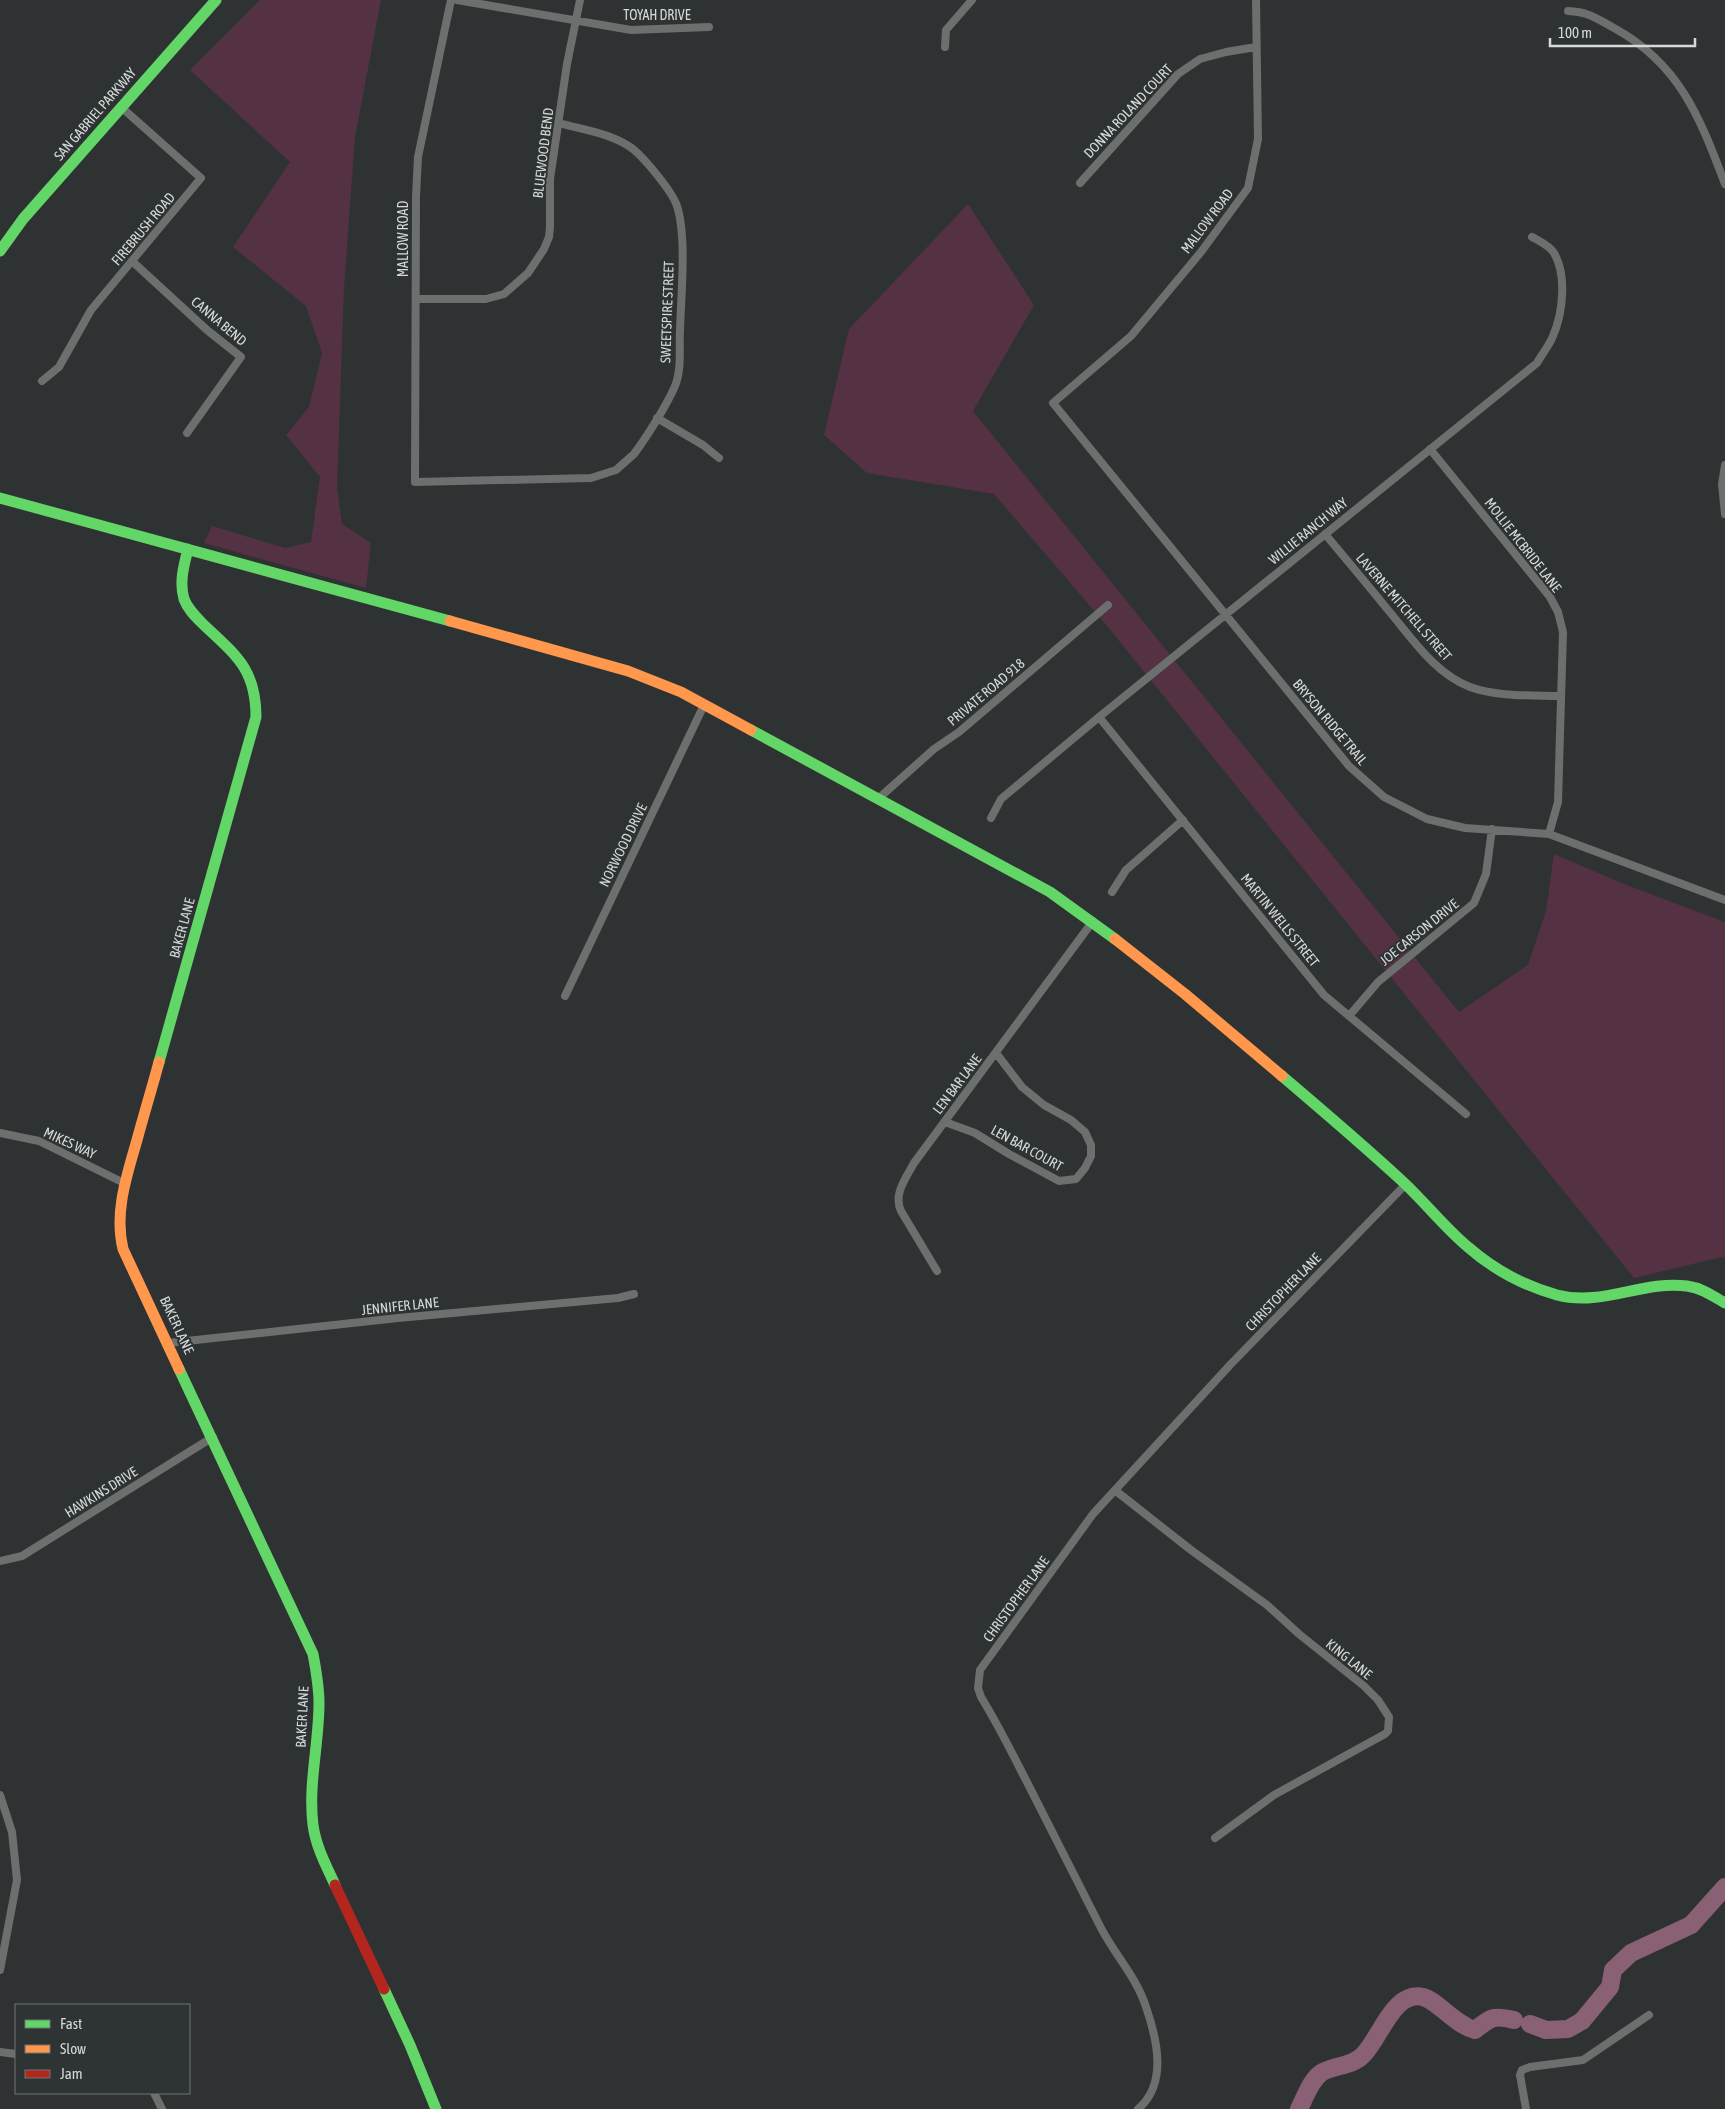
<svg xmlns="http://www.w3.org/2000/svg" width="1725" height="2109" font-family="'Asap Condensed',sans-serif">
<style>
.green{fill:#543143}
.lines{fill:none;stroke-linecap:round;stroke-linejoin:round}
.river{stroke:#8a6074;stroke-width:18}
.street{stroke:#6d6e6e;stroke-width:8}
.fast{stroke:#63d668;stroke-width:11}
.slow{stroke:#ff974d;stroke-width:11}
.jam{stroke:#b3261e;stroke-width:11}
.labels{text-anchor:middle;stroke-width:4;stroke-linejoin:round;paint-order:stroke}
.street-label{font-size:14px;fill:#d5d9d9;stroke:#2e3333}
</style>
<rect width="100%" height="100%" fill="#2f3232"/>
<path class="green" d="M260,0H381L355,137L344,288L337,488L342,524L371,543L366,588L204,543L212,526L285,548L311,542L320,477L286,435L309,407L322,353L306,306L233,247L290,162L190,70Z
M968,204L1034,305L973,411L1459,1012L1528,965L1546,911L1554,854L1624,884L1725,922V1259L1722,1257L1634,1278L1103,621L994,494L867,473L824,435L849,329Z"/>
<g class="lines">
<path class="river" d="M1530,2024L1546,2030L1568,2029L1582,2021L1610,1987L1613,1970L1631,1953L1691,1925L1725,1887
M1299,2109C1305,2098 1310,2081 1321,2073C1333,2065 1352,2067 1363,2055C1380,2039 1393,1990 1423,1997C1438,2001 1455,2025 1475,2030C1491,2017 1494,2015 1514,2020"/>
<path class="street" d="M451,0L418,157L416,196L415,482L591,478L616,470L634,454C646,438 667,405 675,386C682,369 679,348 680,330C681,296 687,237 677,206C672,191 645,159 633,149C612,133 583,130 559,123
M457,0L631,30L709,27
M1256,0L1258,139L1248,188L1201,252L1131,336L1053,403L1349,766L1384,797L1427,819L1465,828L1549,834L1725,900
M1568,11C1589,12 1596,18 1614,28C1680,64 1700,118 1725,184
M945,47L946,30L972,0
M1080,183L1178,74L1200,59L1226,52L1256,47
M133,262L207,330L241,357L187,433
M416,299H486L504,294L528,273L544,249L549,237L550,227V179L567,64L580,0
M42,381L59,367L91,310L201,178L121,107
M657,418L703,445L719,458
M1430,449L1550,597L1558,612L1563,632L1558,802L1549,834
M1725,465L1722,484L1725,514
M1325,534C1346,559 1367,584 1388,610C1412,638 1434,673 1470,687C1497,697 1532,695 1560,696
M1099,717L1324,995L1466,1114
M879,798L934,749L959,732L1108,605
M991,818L1001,799L1099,717L1537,363C1542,354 1549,346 1553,336C1563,313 1567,275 1554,253C1550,246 1539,241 1532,237
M1112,892L1126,870L1183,820
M565,996L704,705
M1349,1016L1378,982L1474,903L1486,874L1492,829
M945,1122L975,1133L1009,1154L1059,1181L1076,1179L1085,1168L1091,1156V1145L1085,1132L1071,1120L1044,1105L1022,1087L996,1053
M0,1133L39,1141L126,1184
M937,1271L901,1211C893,1194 906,1178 914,1163L1093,921
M168,1343L398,1318L618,1298L634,1294
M1116,1491L1191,1550L1267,1605L1299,1634L1364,1686L1378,1700L1389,1717L1388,1731L1385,1734L1274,1795L1215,1838
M0,1561L22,1556L213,1437
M0,1795L12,1832L17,1880L0,1970
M0,2052L16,2054
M154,2093L162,2109
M1138,2109C1168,2084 1157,2039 1146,2007C1137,1978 1115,1955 1101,1928C1078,1882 1054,1836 1031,1790C1015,1759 999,1726 981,1697L978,1688L980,1670L1093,1514L1230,1365L1406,1184
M1526,2109L1520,2075L1522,2070L1530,2067L1583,2060L1649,2015"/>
<path class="fast" d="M0,251L23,219L216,0
M0,498L450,621
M751,730L1050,892L1115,939
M159,1062L256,717C256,670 237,656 205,626C197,618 188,610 184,599C179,582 184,565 188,549
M1282,1076C1322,1110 1362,1144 1401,1180C1424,1201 1444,1227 1468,1247C1493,1269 1525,1286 1557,1295C1602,1307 1643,1280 1687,1286C1702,1288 1713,1296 1725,1303
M179,1369L313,1654C316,1670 319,1686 319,1703C319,1744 308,1784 313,1825C316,1847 326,1865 335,1885
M384,1989L410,2045L436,2109"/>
<path class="slow" d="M450,621L628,671L681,692L751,730
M1115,939L1185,994L1282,1076
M159,1062C152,1088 144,1114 137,1140C127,1175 114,1212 123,1249L179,1369"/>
<path class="jam" d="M335,1885L384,1989"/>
</g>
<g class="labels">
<g class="street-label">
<text x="657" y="20">TOYAH DRIVE</text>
<text transform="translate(1128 111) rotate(-47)" y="5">DONNA ROLAND COURT</text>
<text transform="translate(95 114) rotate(-49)" y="5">SAN GABRIEL PARKWAY</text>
<text transform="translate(543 153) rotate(-83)" y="5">BLUEWOOD BEND</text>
<text transform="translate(1207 221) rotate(-53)" y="5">MALLOW ROAD</text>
<text transform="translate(143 229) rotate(-50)" y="5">FIREBRUSH ROAD</text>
<text transform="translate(403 239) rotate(-90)" y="5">MALLOW ROAD</text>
<text transform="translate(667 312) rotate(-88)" y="5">SWEETSPIRE STREET</text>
<text transform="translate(219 321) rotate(40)" y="5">CANNA BEND</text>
<text transform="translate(1308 531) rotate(-39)" y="5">WILLIE RANCH WAY</text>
<text transform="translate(1523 545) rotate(52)" y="5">MOLLIE MCBRIDE LANE</text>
<text transform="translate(1404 607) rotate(49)" y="5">LAVERNE MITCHELL STREET</text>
<text transform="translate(986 692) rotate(-40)" y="5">PRIVATE ROAD 918</text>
<text transform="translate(1330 722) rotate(50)" y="5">BRYSON RIDGE TRAIL</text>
<text transform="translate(623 845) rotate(-64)" y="5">NORWOOD DRIVE</text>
<text transform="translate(1280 920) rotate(51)" y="5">MARTIN WELLS STREET</text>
<text transform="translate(182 928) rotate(-75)" y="5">BAKER LANE</text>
<text transform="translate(1419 932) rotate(-39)" y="5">JOE CARSON DRIVE</text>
<text transform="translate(957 1084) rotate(-53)" y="5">LEN BAR LANE</text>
<text transform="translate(70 1143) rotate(25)" y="5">MIKES WAY</text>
<text transform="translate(1027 1148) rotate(29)" y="5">LEN BAR COURT</text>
<text transform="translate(1283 1292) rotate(-46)" y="5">CHRISTOPHER LANE</text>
<text transform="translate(400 1306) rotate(-6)" y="5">JENNIFER LANE</text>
<text transform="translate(177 1325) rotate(65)" y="5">BAKER LANE</text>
<text transform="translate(101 1492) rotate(-32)" y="5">HAWKINS DRIVE</text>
<text transform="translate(1016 1599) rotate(-54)" y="5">CHRISTOPHER LANE</text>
<text transform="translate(1349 1659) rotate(39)" y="5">KING LANE</text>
<text transform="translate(302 1717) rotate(-87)" y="5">BAKER LANE</text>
</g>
</g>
<rect x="15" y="2004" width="175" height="90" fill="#2e3333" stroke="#717575"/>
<rect x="25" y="2020" width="25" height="8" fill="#63d668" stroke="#717575"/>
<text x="60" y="2029" font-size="15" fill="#d5d9d9">Fast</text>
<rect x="25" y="2045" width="25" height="8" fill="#ff974d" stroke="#717575"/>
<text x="60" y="2054" font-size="15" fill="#d5d9d9">Slow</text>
<rect x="25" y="2070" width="25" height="8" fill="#b3261e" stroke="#717575"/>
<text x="60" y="2079" font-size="15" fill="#d5d9d9">Jam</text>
<path d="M1550 38v8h145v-8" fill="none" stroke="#d5d9d9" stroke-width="2.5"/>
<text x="1558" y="38" font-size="15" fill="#d5d9d9" stroke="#2e3333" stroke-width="4" paint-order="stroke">100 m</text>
</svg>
